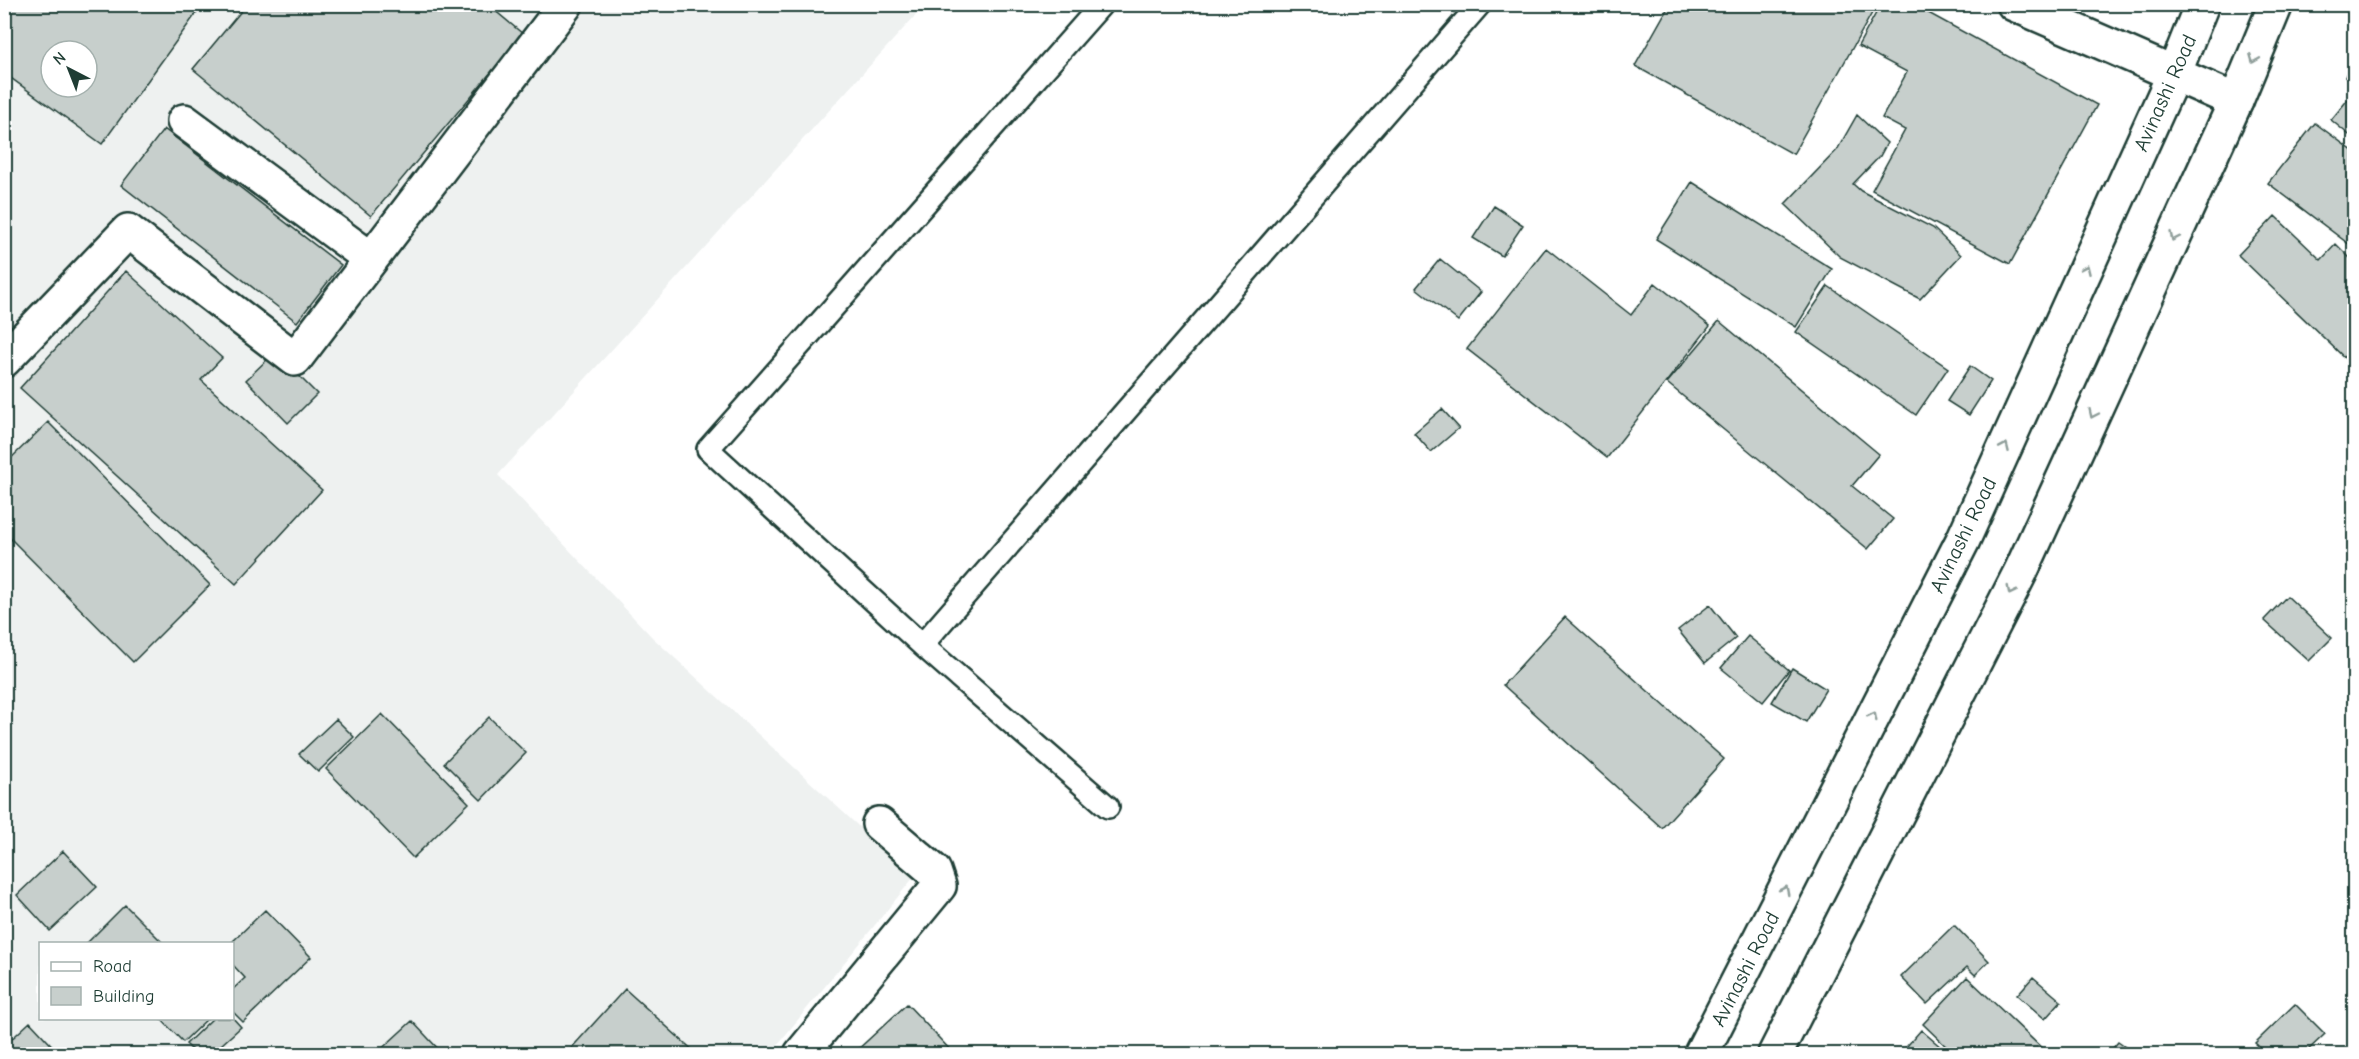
<svg xmlns="http://www.w3.org/2000/svg" width="2359" height="1059" font-family="'Comic Neue',sans-serif">
<style>
.built{fill:#eef1f0;fill-rule:evenodd}
.building{fill:#c7cfcc;stroke:#1f3d34;stroke-width:1.5;fill-rule:evenodd}
.lines{fill:none;stroke-linecap:round;stroke-linejoin:round}
.lane-casing{stroke:#1f3d34;stroke-width:26}
.street-casing{stroke:#1f3d34;stroke-width:38}
.secondary-casing{stroke:#1f3d34;stroke-width:38}
.primary-casing{stroke:#1f3d34;stroke-width:38}
.lane{stroke:#fff;stroke-width:21}
.street{stroke:#fff;stroke-width:33}
.secondary{stroke:#fff;stroke-width:33}
.primary{stroke:#fff;stroke-width:33}
.oneway{stroke:#8f9e9a}
.labels{text-anchor:middle;stroke-width:6;stroke-linejoin:round;paint-order:stroke}
.street-label{font-size:21px;fill:#1f3d34;stroke:#fff}
</style>
<rect width="100%" height="100%" fill="#fff"/>
<filter id="ink" filterUnits="userSpaceOnUse"><feTurbulence type="fractalNoise" baseFrequency=".0167" numOctaves="2"/><feDisplacementMap in="SourceGraphic" scale="12" xChannelSelector="R" yChannelSelector="G"/><feConvolveMatrix kernelMatrix="1 2 1 2 8 2 1 2 1" color-interpolation-filters="sRGB"/></filter>
<g filter="url(#ink)">
<path class="built" d="M5,5H925L498,475L653,638L914,877L770,1054H5ZM51,51H87V87H51ZM40,944H232V1018H40Z"/>
<path class="building" d="M10,4H203L102,144L4,73V12ZM51,51H87V87H51Z
M247,4H487L523,34L371,216L193,69Z
M1670,4H1877L1793,154L1635,66Z
M1881,4H1912L2097,105L2010,264L1872,190L1905,130L1882,118L1907,72L1858,46Z
M2354,54V81L2345,77Z
M2354,92V139L2331,120Z
M1857,115L1887,143L1880,156L1853,184L1861,191L1933,228L1961,255L1920,299L1840,257L1785,204L1837,150Z
M2315,123L2354,152V248L2268,183Z
M164,129L341,265L297,322L121,185Z
M1692,182L1832,269L1796,327L1656,239Z
M1494,206L1523,225L1502,256L1473,238Z
M2275,216L2321,260L2336,244L2354,262V367L2238,255Z
M1546,248L1631,315L1655,283L1710,326L1607,458L1467,349Z
M1440,259L1481,292L1458,321L1416,288Z
M126,271L222,358L201,380L322,490L236,584L20,388Z
M1828,286L1948,368L1916,415L1796,332Z
M1719,321L1879,454L1852,486L1893,519L1868,549L1667,383Z
M275,352L317,394L288,423L246,380Z
M1970,366L1991,381L1969,415L1947,401Z
M1442,409L1459,428L1431,452L1414,433Z
M48,422L210,585L133,662L4,532V465Z
M2287,596L2332,638L2309,661L2264,620Z
M1710,605L1736,638L1705,663L1678,630Z
M1565,617L1724,759L1662,828L1503,685Z
M1748,636L1789,670L1763,702L1721,668Z
M1792,668L1826,689L1806,722L1772,702Z
M382,714L469,803L413,858L326,769Z
M489,717L526,753L481,800L444,763Z
M336,719L354,737L318,772L299,754Z
M63,851L97,887L50,931L17,895Z
M125,905L164,944H86Z
M265,910L311,957L243,1022L232,1011V990L245,978L232,964V944H230Z
M1954,925L1989,961L1975,975L1967,967L1927,1004L1901,977Z
M1967,977L2048,1054H1954L1923,1024Z
M2033,977L2061,1001L2045,1019L2017,995Z
M625,989L697,1054H566Z
M907,1004L954,1054L854,1053Z
M2295,1004L2325,1034L2304,1054H2267L2255,1043Z
M232,1017L241,1027L211,1054H196L186,1044L213,1018H232Z
M160,1018H208L183,1042Z
M412,1021L443,1054H376Z
M30,1022L60,1054H4V1046Z
M1921,1030L1949,1054H1900Z
M2118,1042L2135,1054H2108Z"/>
<g class="lines">
<defs>
<path id="lane" d="M1102,4L708,449L922,645L1108,807
M922,645L1480,4"/>
<path id="street" d="M184,121L371,259
M4,360L128,231L295,359L566,4
M801,1054L939,886L934,871L879,824"/>
<path id="secondary" d="M2014,4L2236,101"/>
<path id="primary" d="M1701,1054L1963,540L2174,74L2202,4
M1775,1054L2021,571L2236,101L2276,4"/>
</defs>
<use href="#lane" class="lane-casing"/>
<use href="#street" class="street-casing"/>
<use href="#secondary" class="secondary-casing"/>
<use href="#primary" class="primary-casing"/>
<use href="#lane" class="lane"/>
<use href="#street" class="street"/>
<use href="#secondary" class="secondary"/>
<use href="#primary" class="primary"/>
</g>
<defs><path id="oneway-chevron" d="M-2-3.5L2.5 0L-2 3.5" fill="none" stroke-width="1.6" stroke-linecap="round" stroke-linejoin="round" transform="scale(1.5)"/></defs>
<g class="oneway">
<use href="#oneway-chevron" transform="translate(2254 59) rotate(112)"/>
<use href="#oneway-chevron" transform="translate(2174 237) rotate(115)"/>
<use href="#oneway-chevron" transform="translate(2086 269) rotate(-66)"/>
<use href="#oneway-chevron" transform="translate(2093 414) rotate(115)"/>
<use href="#oneway-chevron" transform="translate(2005 447) rotate(-66)"/>
<use href="#oneway-chevron" transform="translate(2011 591) rotate(117)"/>
<use href="#oneway-chevron" transform="translate(1873 716) rotate(-63)"/>
<use href="#oneway-chevron" transform="translate(1785 890) rotate(-63)"/>
</g>
</g>
<g class="labels">
<g class="street-label">
<text transform="translate(2165 93) rotate(-66)" y="7">Avinashi Road</text>
<text transform="translate(1963 535) rotate(-64)" y="7">Avinashi Road</text>
<text transform="translate(1745 969) rotate(-63)" y="7">Avinashi Road</text>
</g>
</g>
<rect width="2359" height="1059" fill="none" stroke="#fff" stroke-width="24"/>
<rect x="12" y="12" width="2335" height="1035" fill="none" stroke="#1f3d34" stroke-width="2" filter="url(#ink)"/>
<rect x="39" y="942" width="195" height="78" fill="#ffffff" stroke="#a5b1ae" stroke-width="1.5"/>
<rect x="51" y="962" width="30" height="9" fill="#ffffff" stroke="#a5b1ae" stroke-width="1.5"/>
<text x="93" y="972" font-size="18" fill="#1f3d34">Road</text>
<rect x="51" y="987" width="30" height="18" fill="#c7cfcc" stroke="#a5b1ae" stroke-width="1.5"/>
<text x="93" y="1002" font-size="18" fill="#1f3d34">Building</text>
<g transform="translate(69 69) rotate(318)"><circle r="28" fill="#ffffff" stroke="#a5b1ae" stroke-width="1.5"/>
<path d="M0-4.5L10 22L0 15L-10 22Z" fill="#1f3d34"/>
<text y="-9" font-size="16" font-weight="bold" text-anchor="middle" fill="#1f3d34">N</text>
</g>
</svg>
